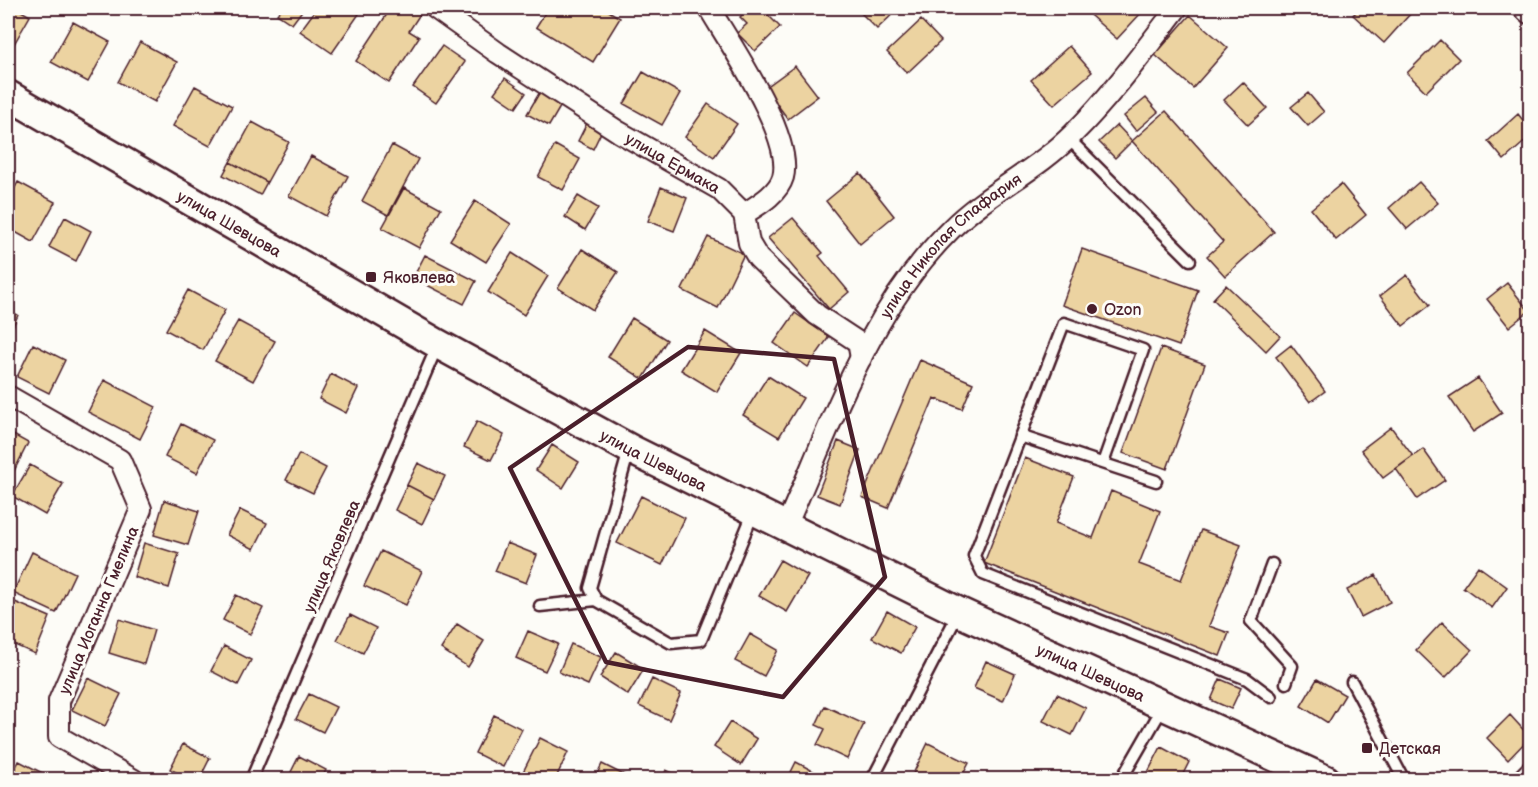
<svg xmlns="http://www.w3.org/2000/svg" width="1538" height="787" font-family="'Balsamiq Sans',sans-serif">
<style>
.building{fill:#ecd3a1;stroke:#4a1f2b;stroke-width:1.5}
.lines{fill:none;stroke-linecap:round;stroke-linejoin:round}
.service-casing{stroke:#4a1f2b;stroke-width:15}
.minor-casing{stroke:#4a1f2b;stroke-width:24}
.secondary-casing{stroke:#4a1f2b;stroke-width:33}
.service{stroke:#fdfcf7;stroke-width:10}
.minor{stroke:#fdfcf7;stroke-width:20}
.secondary{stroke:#fdfcf7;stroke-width:28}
.marked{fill:none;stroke:#4a1f2b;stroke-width:4.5;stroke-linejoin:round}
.poi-dot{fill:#4a1f2b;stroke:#fdfcf7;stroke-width:2}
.labels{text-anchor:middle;stroke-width:6;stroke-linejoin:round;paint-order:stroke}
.street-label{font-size:16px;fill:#4a1f2b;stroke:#fdfcf7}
.poi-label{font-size:16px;fill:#4a1f2b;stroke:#fdfcf7;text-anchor:start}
</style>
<rect width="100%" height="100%" fill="#fdfcf7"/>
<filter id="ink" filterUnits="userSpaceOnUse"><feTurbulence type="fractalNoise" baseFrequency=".0167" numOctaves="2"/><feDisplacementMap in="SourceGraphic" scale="12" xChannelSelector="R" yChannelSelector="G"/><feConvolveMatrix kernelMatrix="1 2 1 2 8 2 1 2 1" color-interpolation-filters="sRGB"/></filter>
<g filter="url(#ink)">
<path class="building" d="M8,8H16L30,16L14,44L8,40Z
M282,8H304L292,24L277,14Z
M317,8H350L359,14L332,53L300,31Z
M391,8H424L409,31L419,37L389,83L356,61Z
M548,8H604L620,18L593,62L536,27Z
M749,8H761L780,27L755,51L737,33L747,24L740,17Z
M856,8H899L877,29Z
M1082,8H1138L1143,11L1117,39Z
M1360,8H1405L1411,13L1384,43L1353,15Z
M1190,15L1228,48L1193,88L1155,55Z
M921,20L941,41L907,73L887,52Z
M73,22L110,42L88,82L51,62Z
M1440,40L1459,59L1426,92L1407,73Z
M140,42L177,62L155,102L118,82Z
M442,46L465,62L436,103L413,87Z
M1069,46L1092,72L1054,105L1031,80Z
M795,66L818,96L788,119L765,88Z
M643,72L680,93L662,125L624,104Z
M505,78L526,93L516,108L494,93Z
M1243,82L1267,108L1248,125L1224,100Z
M195,86L232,106L210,146L173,126Z
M541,90L563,102L549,126L527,114Z
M1308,93L1324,112L1308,126L1291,107Z
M1146,98L1158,112L1136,131L1124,116Z
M708,104L737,124L714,157L685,137Z
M1166,111L1274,232L1225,276L1207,256L1223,242L1132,141Z
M1518,114L1530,129V137L1504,160L1488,141Z
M588,121L603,128L593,149L578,141Z
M252,122L289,142L267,182L230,162Z
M1117,125L1132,141L1115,158L1099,142Z
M392,145L418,159L388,215L362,201Z
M555,145L580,159L563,190L538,177Z
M311,156L348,176L326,216L289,196Z
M230,162L267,182L260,195L223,175Z
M860,173L894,216L860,244L826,201Z
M18,182L55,202L33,242L8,228V201Z
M1419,182L1438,203L1407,229L1389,208Z
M1341,184L1366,215L1336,240L1311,209Z
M661,187L687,198L674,231L648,221Z
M404,188L441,208L419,248L382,228Z
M578,196L598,208L585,230L565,217Z
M475,201L511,224L486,262L450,240Z
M65,217L91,231L76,261L49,247Z
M793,218L823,253L819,256L849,292L829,309L768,238Z
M708,237L744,254L718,308L682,290Z
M582,249L618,272L593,310L558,288Z
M1082,249L1198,290L1179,346L1062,305Z
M512,253L548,276L524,315L488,292Z
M425,255L476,281L464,304L413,278Z
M1407,275L1430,305L1403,326L1380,296Z
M1507,283L1529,311L1509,327L1487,299Z
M1226,285L1280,336L1266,351L1213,299Z
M188,290L225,310L203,350L166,330Z
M8,310L18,315L8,337Z
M795,313L829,337L808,367L774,343Z
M632,318L667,340L643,379L608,357Z
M238,321L275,341L253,381L215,361Z
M705,331L741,353L717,392L681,370Z
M33,344L65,360L49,393L17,377Z
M1291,345L1325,391L1310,402L1276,357Z
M1161,348L1205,364L1167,469L1123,453Z
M920,360L973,383L962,409L934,398L888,508L862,497Z
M331,374L358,388L346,413L319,399Z
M768,376L803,398L779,437L743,415Z
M1478,378L1502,413L1473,432L1449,397Z
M104,380L156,407L140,439L88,412Z
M477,421L504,435L491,460L464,447Z
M181,424L213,440L197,473L165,457Z
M1391,427L1413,456L1383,478L1361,450Z
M8,432L28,443L8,483Z
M838,441L860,450L840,504L817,495Z
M552,445L579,462L563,488L536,470Z
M1423,449L1445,480L1417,499L1396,469Z
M299,454L326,468L313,493L286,480Z
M1025,458L1074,477L1056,523L1093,538L1111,491L1160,511L1139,564L1181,580L1201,530L1241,545L1209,626L1229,633L1220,656L984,563Z
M418,463L445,476L434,499L407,485Z
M30,465L63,484L45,515L12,496Z
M407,485L434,499L422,524L395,510Z
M641,496L685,518L662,565L617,543Z
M164,500L199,511L188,545L154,535Z
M240,510L267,523L254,549L227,535Z
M144,543L179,554L169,588L134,577Z
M507,543L537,555L526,583L495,571Z
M381,551L422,571L406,605L364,586Z
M32,552L75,573L56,613L13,593Z
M780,560L808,576L787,612L759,596Z
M1478,566L1507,587L1492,608L1463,587Z
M1376,575L1390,602L1361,617L1347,590Z
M236,595L263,608L250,634L223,620Z
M8,599L50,617L35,654L8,642Z
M887,611L915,627L901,653L872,638Z
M350,615L376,628L363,653L337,640Z
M119,619L154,630L144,664L109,653Z
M1442,622L1472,650L1445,678L1416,650Z
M457,624L484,641L468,667L441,649Z
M528,631L558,644L545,671L516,658Z
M750,634L778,650L764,676L735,661Z
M571,644L601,657L588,685L559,672Z
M224,646L251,660L238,685L211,671Z
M616,652L644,669L628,695L600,677Z
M986,661L1015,674L1003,701L974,688Z
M88,678L121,694L105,726L72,710Z
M652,679L681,693L669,720L639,706Z
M1220,679L1241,688L1231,709L1211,700Z
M1317,679L1345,695L1328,723L1301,706Z
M309,694L336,707L323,732L296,719Z
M1057,694L1086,708L1072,735L1043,721Z
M825,706L864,724L847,759L817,745L825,729L816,725Z
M494,715L522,729L503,767L475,753Z
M1510,715L1530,737L1508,760L1487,738Z
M730,722L757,739L741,765L714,747Z
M540,738L568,752L555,780H528L521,776Z
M928,743L969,763L960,780L911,778Z
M183,744L210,758L199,780H191L170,769Z
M1161,747L1189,762L1180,780H1144Z
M299,756L326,770L321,780H287Z
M19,761L56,780H10Z
M796,762L817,773L813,780H787Z
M602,764L630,778V780H594Z
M666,770L688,780H662Z"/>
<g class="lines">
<defs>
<path id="service" d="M1068,138L1190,260
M1020,436L1156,481
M632,450L626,461L590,588L596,600L671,643L701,640L754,511
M1103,463L1143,350L1064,323L974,556L983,574L1247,679L1271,697
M1272,564L1251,621L1292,666L1286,683
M540,606L596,600
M1352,682L1404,780
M251,780L438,344
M872,780L959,612
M1121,780L1163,707"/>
<g id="minor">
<path id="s1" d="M435,8L498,53L619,132L719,189L744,214L749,243L758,258L817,315L858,342L861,358"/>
<path d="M709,8C730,44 794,137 783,177C778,194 758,205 744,214"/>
<path d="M1523,8L1530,14"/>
<path d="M8,396L120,460L141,509L59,701V737L134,780"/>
<path id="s2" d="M786,526C832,423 869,310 951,229C987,193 1036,171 1073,134C1111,96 1144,51 1177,8"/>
<path d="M1522,780L1530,772"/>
</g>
<g id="secondary">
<path id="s3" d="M8,95L438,344L632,450L959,612L1326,780"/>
</g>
</defs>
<use href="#service" class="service-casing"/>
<use href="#minor" class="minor-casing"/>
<use href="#secondary" class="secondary-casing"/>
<use href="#service" class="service"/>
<use href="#minor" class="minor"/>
<use href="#secondary" class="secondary"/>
</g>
</g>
<path class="marked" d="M688,347L834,359L885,577L783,697L606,662L510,468Z"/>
<g class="poi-dot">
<rect x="365" y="271" width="12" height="12" rx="3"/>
<circle cx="1092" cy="309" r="6"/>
<rect x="1361" y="742" width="12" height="12" rx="3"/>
</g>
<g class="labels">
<g class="street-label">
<text dy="6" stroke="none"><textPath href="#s1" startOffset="284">улица Ермака</textPath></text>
<text dy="6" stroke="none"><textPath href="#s3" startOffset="256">улица Шевцова</textPath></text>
<text dy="6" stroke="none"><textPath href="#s2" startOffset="330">улица Николая Спафария</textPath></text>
<text dy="6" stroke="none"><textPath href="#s3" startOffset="742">улица Шевцова</textPath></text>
<text transform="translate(331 556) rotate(-67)" y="6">улица Яковлева</text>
<text transform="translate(98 610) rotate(-67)" y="6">улица Иоганна Гмелина</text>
<text dy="6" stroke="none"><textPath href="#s3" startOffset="1228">улица Шевцова</textPath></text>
</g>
<g class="poi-label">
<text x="383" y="283">Яковлева</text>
<text x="1104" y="315">Ozon</text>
<text x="1379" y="754">Детская</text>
</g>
</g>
<rect width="1538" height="787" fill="none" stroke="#fdfcf7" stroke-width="30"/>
<rect x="15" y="15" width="1508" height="757" fill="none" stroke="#4a1f2b" stroke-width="2" filter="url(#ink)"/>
</svg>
